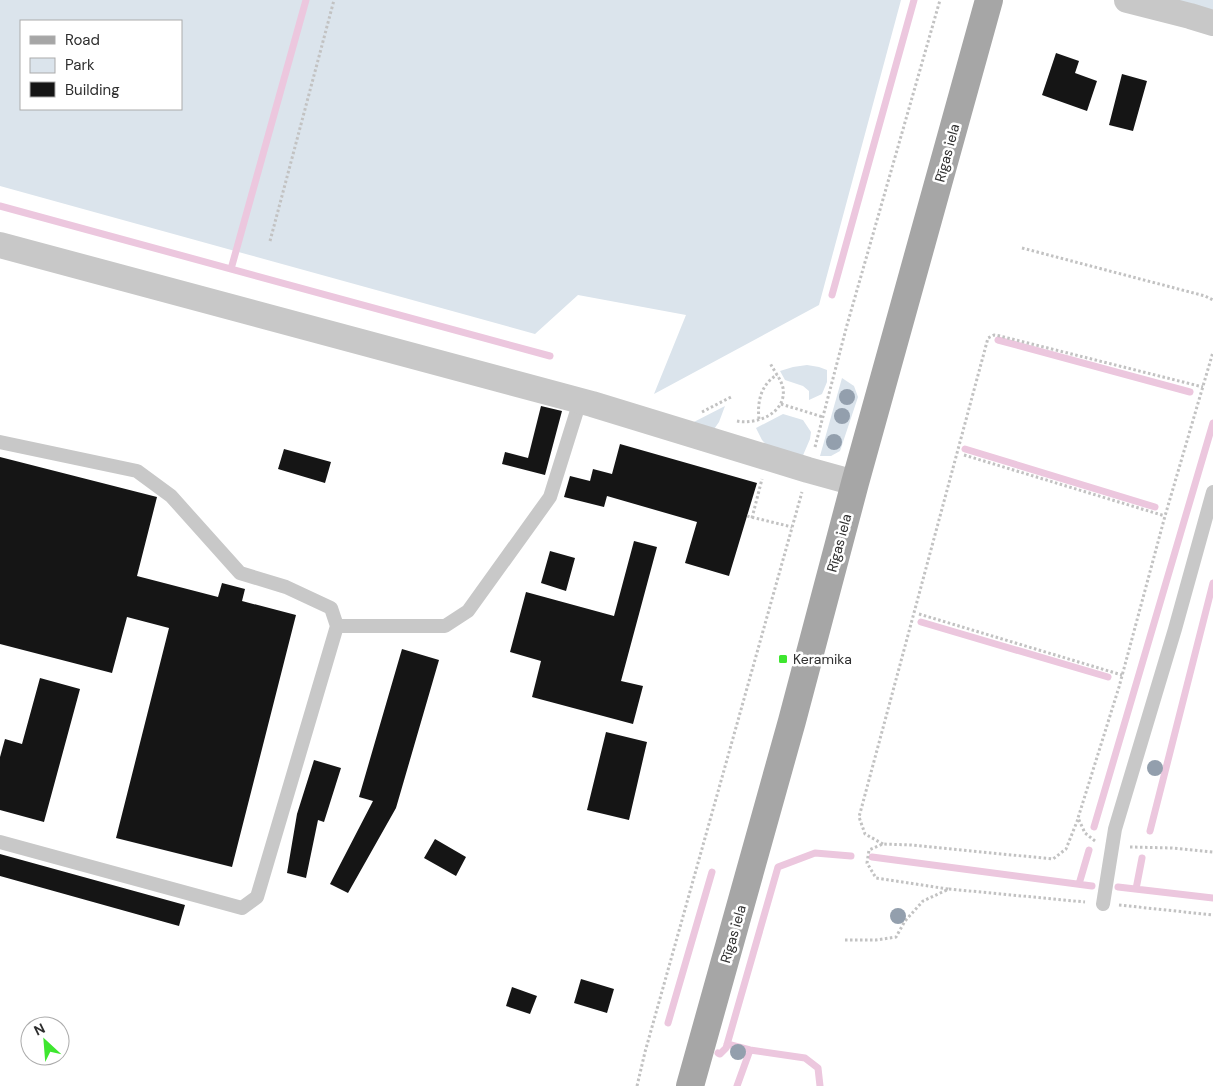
<svg xmlns="http://www.w3.org/2000/svg" width="1213" height="1086" font-family="'DM Sans',sans-serif">
<style>
.green{fill:#dbe4ec;fill-rule:evenodd}
.lines{fill:none;stroke-linecap:round;stroke-linejoin:round}
.stream{stroke:#ecc7de;stroke-width:7}
.building{fill:#151515}
.path{stroke:#c2c2c2;stroke-width:3;stroke-dasharray:2.5 2.5;stroke-linecap:butt}
.service{stroke:#c8c8c8;stroke-width:14}
.minor{stroke:#c8c8c8;stroke-width:26}
.primary{stroke:#a6a6a6;stroke-width:28}
.tree{fill:#939fad}
.poi-dot{fill:#3ee62f;stroke:#fff;stroke-width:2}
.labels{text-anchor:middle;stroke-width:5;stroke-linejoin:round;paint-order:stroke}
.street-label{font-size:14px;fill:#2e2e2e;stroke:#fff}
.poi-label{font-size:14px;fill:#2e2e2e;stroke:#fff;text-anchor:start}
</style>
<rect width="100%" height="100%" fill="#fff"/>
<path class="green" d="M0,0H901L819,305L654,394L686,315L578,295L535,334L0,186ZM21,21H181V109H21Z
M1165,0H1213V13Z
M807,365L819,367L827,370V382L822,394L809,400V391L803,386L785,380L780,371L793,367Z
M842,378L854,386L858,397L840,451L831,456H820Z
M725,406L719,422L712,432L688,425Z
M783,414L803,420L811,432L810,439L801,460L771,450L762,440L756,428Z"/>
<g class="lines">
<path class="stream" d="M0,206L550,356
M231,269L306,0
M832,295L914,0
M998,340L1190,392
M965,449L1155,507
M921,622L1108,677
M1094,827L1213,423
M1150,831L1213,583
M872,857L1092,886
M1079,884L1089,850
M1118,887L1213,898
M1136,889L1142,858
M668,1023L712,872
M727,1044L750,1050L805,1058L818,1068L820,1086
M718,1053L720,1054L726,1048L778,867L815,853L851,856
M737,1086L750,1050"/>
</g>
<path class="building" d="M1056,53L1079,61L1075,73L1097,81L1087,111L1042,95Z
M1122,74L1147,81L1133,131L1109,125Z
M541,406L562,411L545,475L502,464L505,452L528,458Z
M620,444L757,483L729,576L685,563L697,522L607,496L604,507L564,497L570,476L590,481L593,469L612,474Z
M284,449L331,462L325,483L278,469Z
M0,457L157,497L137,576L218,597L222,583L245,589L242,601L296,615L232,867L116,838L169,628L127,617L112,673L0,644Z
M634,541L657,547L621,681L643,686L633,724L532,697L541,661L510,652L526,592L614,616Z
M550,551L575,558L566,591L541,583Z
M402,649L439,660L396,808L348,893L330,884L373,801L359,797Z
M40,678L80,689L44,822L0,810V757L5,739L22,744Z
M606,732L647,742L629,820L587,810Z
M314,760L341,768L324,822L318,820L306,878L287,873L297,814Z
M435,839L466,857L456,876L424,858Z
M0,854L185,905L179,926L0,876Z
M581,979L614,989L607,1013L574,1003Z
M512,987L537,996L530,1014L506,1006Z"/>
<g class="lines">
<path class="path" d="M270,241L334,0
M1022,248L1205,296L1213,300
M781,404L823,417
M702,412L731,397
M759,419C757,402 761,384 777,375
M737,421C757,425 787,413 783,388C781,379 774,371 770,363
M815,447L847,325L940,0
M964,455L1165,516
M747,516L792,527
M752,518L762,479
M919,614L1122,675
M1095,841L1085,833L1078,818L1119,687L1165,516L1213,352
M883,844L865,834L859,817L988,338L994,335L1000,336L1203,387
M1130,847L1172,848L1213,852
M948,889L876,878L867,863L869,850L883,844L911,845L1053,859L1066,849L1078,819
M1119,905L1213,915
M845,940H876L896,937L905,921L923,901L949,889L1085,902
M637,1086L645,1052L802,492"/>
<path class="service" d="M0,442L137,471L171,496L240,573L286,587L331,608L337,626
M0,842L242,908L257,897L337,626H445L468,611L550,497L580,401
M1103,904L1115,829L1175,629L1213,492"/>
<path class="minor" d="M1127,0L1190,16L1213,23
M0,245L592,404L808,470L855,483"/>
<path class="primary" d="M690,1086L792,721L855,483L989,0"/>
</g>
<g class="tree">
<circle cx="847" cy="397" r="8"/>
<circle cx="842" cy="416" r="8"/>
<circle cx="834" cy="442" r="8"/>
<circle cx="1155" cy="768" r="8"/>
<circle cx="898" cy="916" r="8"/>
<circle cx="738" cy="1052" r="8"/>
</g>
<rect class="poi-dot" x="778" y="654" width="10" height="10" rx="2.5"/>
<g class="labels">
<g class="street-label">
<text transform="translate(947 153) rotate(-75)" y="5">Rīgas iela</text>
<text transform="translate(839 543) rotate(-75)" y="5">Rīgas iela</text>
<text transform="translate(733 934) rotate(-74)" y="5">Rīgas iela</text>
</g>
<g class="poi-label">
<text x="793" y="664">Keramika</text>
</g>
</g>
<rect x="20" y="20" width="162" height="90" fill="#ffffff" stroke="#ababab"/>
<rect x="30" y="36" width="25" height="8" fill="#a6a6a6" stroke="#ababab"/>
<text x="65" y="45" font-size="15" fill="#2e2e2e">Road</text>
<rect x="30" y="58" width="25" height="15" fill="#dbe4ec" stroke="#ababab"/>
<text x="65" y="70" font-size="15" fill="#2e2e2e">Park</text>
<rect x="30" y="82" width="25" height="15" fill="#151515" stroke="#ababab"/>
<text x="65" y="95" font-size="15" fill="#2e2e2e">Building</text>
<g transform="translate(45 1041) rotate(334)"><circle r="24" fill="#ffffff" stroke="#ababab"/>
<path d="M0-4L9 19L0 12L-9 19Z" fill="#3ee62f"/>
<text y="-8" font-size="14" font-weight="bold" text-anchor="middle" fill="#2e2e2e">N</text>
</g>
</svg>
